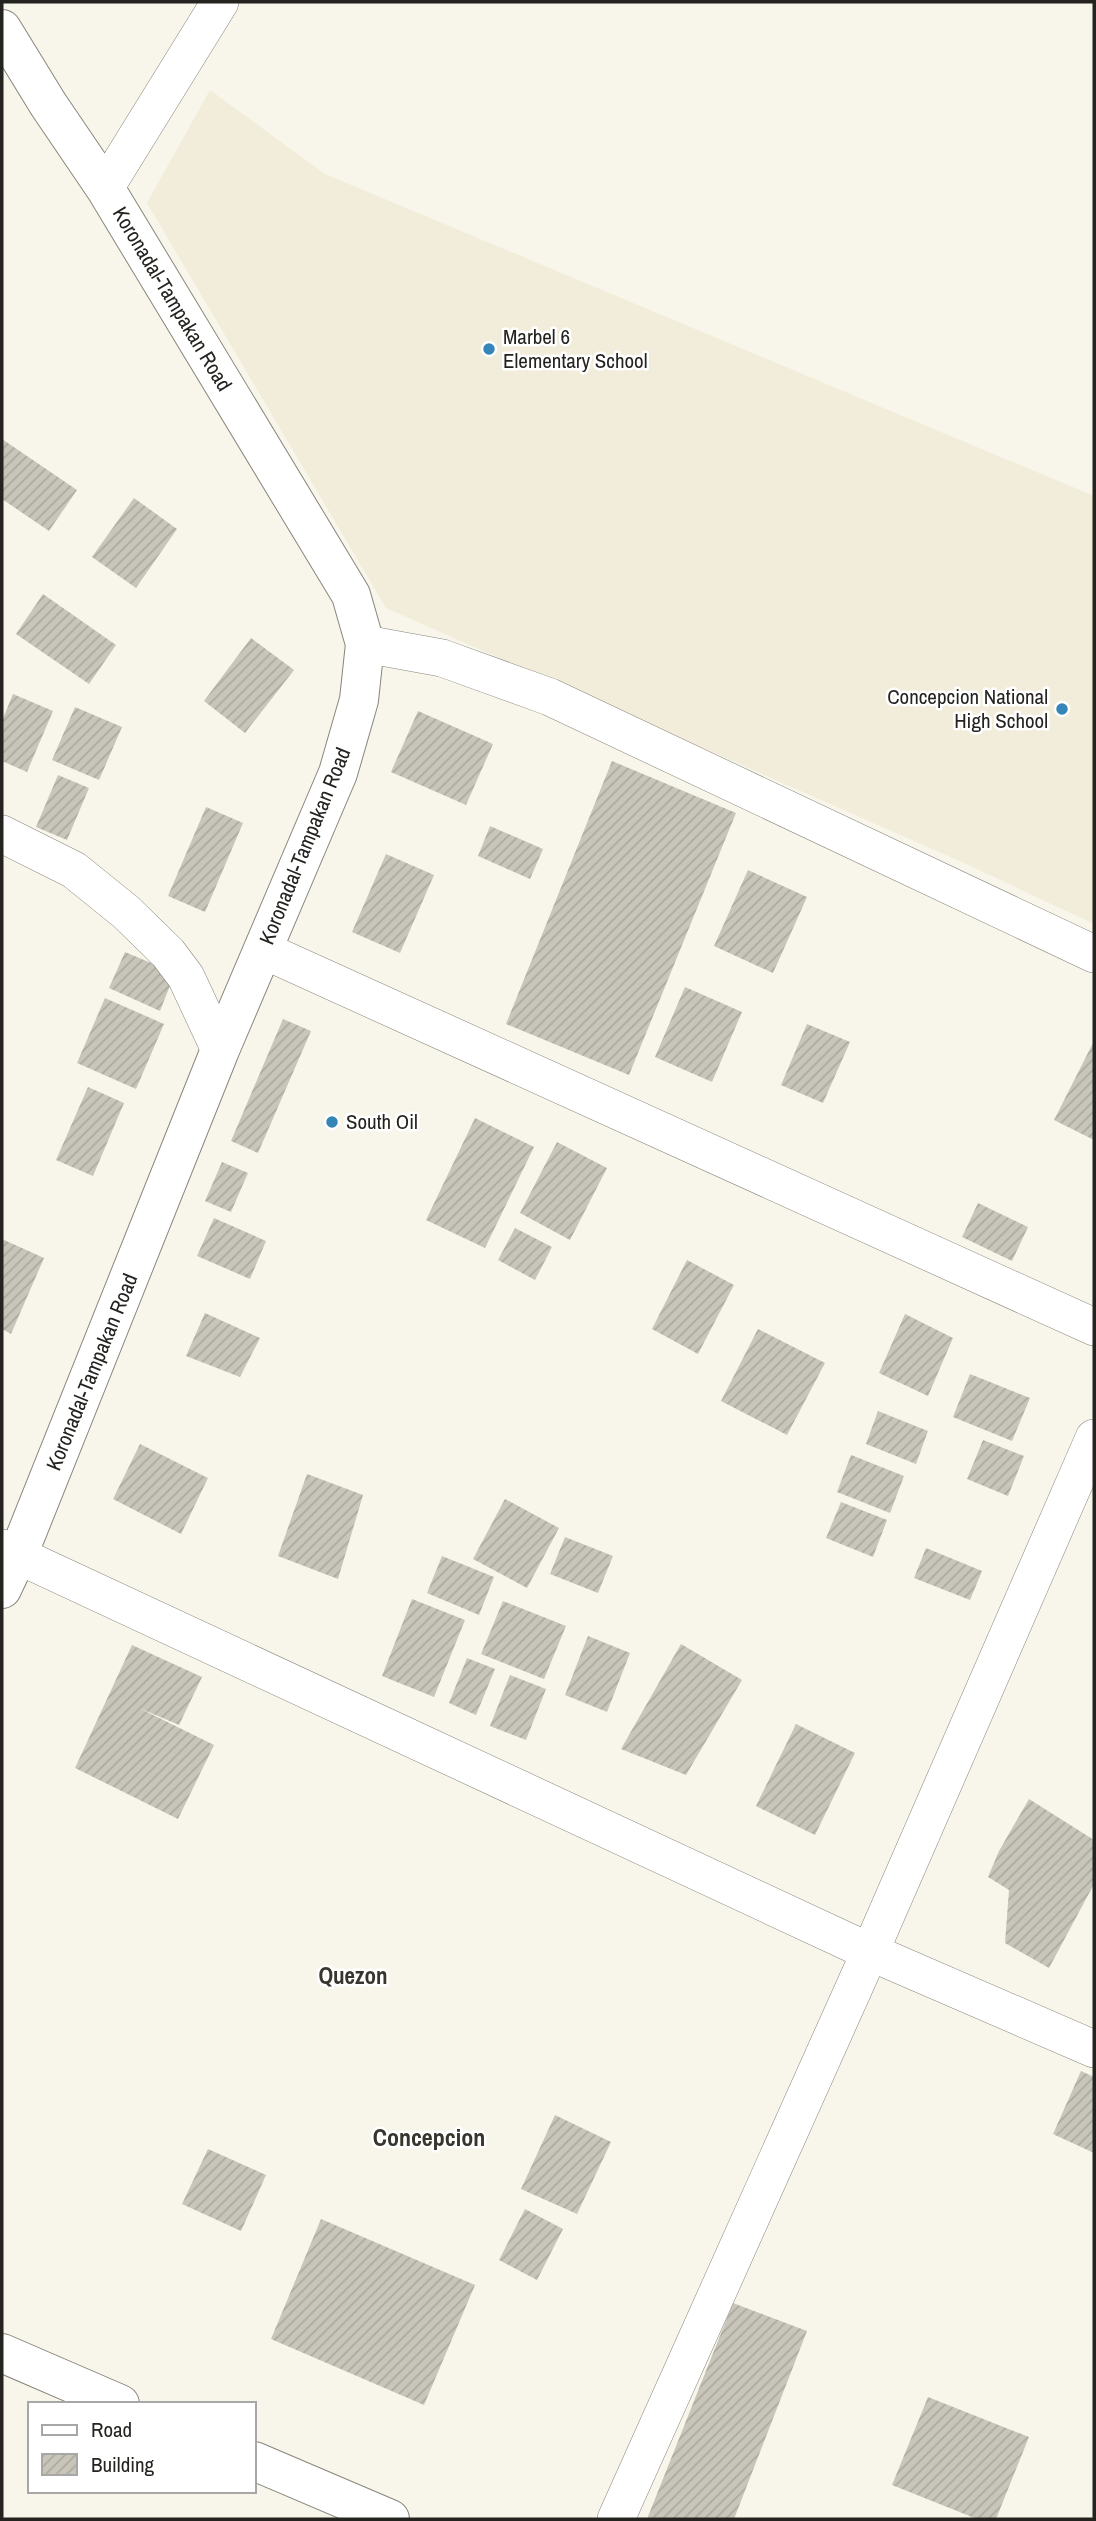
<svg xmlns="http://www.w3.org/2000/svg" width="1096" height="2521" font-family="'Archivo Narrow',sans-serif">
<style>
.built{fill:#f2edda}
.building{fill:url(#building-hatch)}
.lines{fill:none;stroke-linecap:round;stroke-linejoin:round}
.minor-casing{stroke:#89867c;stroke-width:38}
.secondary-casing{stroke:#89867c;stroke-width:40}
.minor{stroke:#fff;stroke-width:37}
.secondary{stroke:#fff;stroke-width:38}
.poi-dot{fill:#3585b6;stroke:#fff;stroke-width:2.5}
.labels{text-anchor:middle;stroke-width:5;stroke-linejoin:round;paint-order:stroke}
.street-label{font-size:21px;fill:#24231f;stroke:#fff}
.poi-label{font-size:21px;fill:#24231f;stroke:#fff;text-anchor:start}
.neighbourhood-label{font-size:23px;font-weight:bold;fill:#37352c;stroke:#fff}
.quarter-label{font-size:24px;font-weight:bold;fill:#37352c;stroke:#fff}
</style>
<defs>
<pattern id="building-hatch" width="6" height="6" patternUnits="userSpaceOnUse" patternTransform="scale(1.75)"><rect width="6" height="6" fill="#c8c5ba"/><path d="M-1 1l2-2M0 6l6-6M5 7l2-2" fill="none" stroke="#aca99f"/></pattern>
</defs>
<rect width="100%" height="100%" fill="#f8f5ea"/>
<path class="built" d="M210,90L325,174L1094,496V924L964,863L386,608L147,203Z"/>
<path class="building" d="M2,439L77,490L49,531L2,499Z
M134,498L177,529L136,588L92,557Z
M43,594L116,645L89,684L16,634Z
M251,638L294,670L245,733L204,701Z
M13,694L53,711L27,772L2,761V721Z
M75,707L122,727L99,780L52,760Z
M418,711L493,744L466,805L391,772Z
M612,761L736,813L629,1075L506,1024Z
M58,775L89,788L67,840L36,827Z
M206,807L243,823L205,912L168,896Z
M490,826L543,849L530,879L478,856Z
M386,854L434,875L400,953L352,932Z
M748,870L807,897L773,973L714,946Z
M125,952L175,973L160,1011L109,988Z
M685,987L742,1012L712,1082L655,1057Z
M105,998L164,1024L136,1089L77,1063Z
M283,1019L311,1031L258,1153L231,1141Z
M807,1024L850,1042L823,1103L781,1085Z
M1094,1041V1140L1054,1120Z
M88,1087L124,1103L93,1176L56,1160Z
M475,1118L534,1147L485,1248L426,1220Z
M557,1142L607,1168L570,1240L520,1213Z
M222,1162L248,1173L231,1212L205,1201Z
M978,1203L1028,1227L1012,1261L962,1237Z
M214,1218L266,1241L250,1279L197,1256Z
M515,1228L552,1247L535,1280L498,1260Z
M2,1239L44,1258L11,1334L2,1329Z
M687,1260L734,1285L698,1354L652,1329Z
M205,1313L260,1338L240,1377L186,1356Z
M905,1314L953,1338L928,1396L879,1373Z
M758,1329L825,1363L787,1435L721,1401Z
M970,1374L1030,1398L1012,1441L953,1417Z
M878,1411L928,1431L916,1464L866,1444Z
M983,1440L1024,1456L1008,1496L967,1479Z
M140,1444L208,1478L181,1534L113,1499Z
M851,1455L904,1476L890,1513L837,1492Z
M307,1474L363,1495L338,1579L278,1556Z
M505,1499L559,1528L527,1588L473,1559Z
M841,1502L887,1520L873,1557L826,1538Z
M565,1537L613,1556L598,1593L550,1574Z
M926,1548L982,1571L970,1600L914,1578Z
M442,1556L494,1577L479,1615L427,1593Z
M412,1599L465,1620L434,1697L382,1676Z
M503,1601L566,1626L544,1679L481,1654Z
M588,1636L630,1653L607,1712L565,1695Z
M681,1644L742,1680L686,1775L621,1749Z
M132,1645L202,1677L179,1725L139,1708L214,1745L178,1819L75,1768Z
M467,1658L495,1669L476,1715L449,1703Z
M510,1675L546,1689L526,1740L490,1726Z
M796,1724L855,1753L815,1835L756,1806Z
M1029,1799L1094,1840V1884L1049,1968L1005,1943L1009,1890L988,1877L999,1851Z
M1081,2071L1094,2077V2153L1053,2134Z
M555,2115L611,2142L577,2214L521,2189Z
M208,2149L266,2175L241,2231L182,2204Z
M525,2209L563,2229L537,2280L499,2260Z
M321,2219L475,2285L424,2405L271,2339Z
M733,2303L807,2331L734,2519H647Z
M928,2397L1029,2437L996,2519H977L892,2485Z"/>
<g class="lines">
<defs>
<path id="minor" d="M105,188L220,2
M365,644L442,658L550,697L1094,954
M2,834L74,870L126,912L168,953L186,977L220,1050
M263,950L1094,1327
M2,1548L870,1952L1094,2049
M616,2519L870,1952L1094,1438"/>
<path id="secondary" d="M2,29L48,104L105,188L351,595L365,644L359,700L338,773L220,1050L18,1555L2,1589
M2,2353L120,2404
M254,2461L390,2519"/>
</defs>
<use href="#minor" class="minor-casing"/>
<use href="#secondary" class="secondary-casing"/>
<use href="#minor" class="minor"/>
<use href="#secondary" class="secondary"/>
</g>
<g class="poi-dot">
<circle cx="489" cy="349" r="7"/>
<circle cx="1062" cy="709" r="7"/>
<circle cx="332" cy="1122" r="7"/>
</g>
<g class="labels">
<g class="street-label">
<text transform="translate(172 299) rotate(59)" y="7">Koronadal-Tampakan Road</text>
<text transform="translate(305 846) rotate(-68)" y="7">Koronadal-Tampakan Road</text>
<text transform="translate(92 1372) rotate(-68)" y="7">Koronadal-Tampakan Road</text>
</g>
<g class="poi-label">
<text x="503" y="344">Marbel 6<tspan x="503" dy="24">Elementary School</tspan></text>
<text x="1048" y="704" text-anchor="end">Concepcion National<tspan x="1048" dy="24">High School</tspan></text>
<text x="346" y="1129">South Oil</text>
</g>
<g class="neighbourhood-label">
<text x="353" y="1984">Quezon</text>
</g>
<g class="quarter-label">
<text x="429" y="2146">Concepcion</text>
</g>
</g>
<rect width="1096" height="2521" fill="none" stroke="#24231f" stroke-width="7"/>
<rect x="28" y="2402" width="228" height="91" fill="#ffffff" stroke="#a7a7a5" stroke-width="2"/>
<rect x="42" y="2425" width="35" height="10" fill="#ffffff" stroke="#a7a7a5" stroke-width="2"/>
<text x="91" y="2437" font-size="21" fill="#24231f">Road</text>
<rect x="42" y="2454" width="35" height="21" fill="url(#building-hatch)" stroke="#a7a7a5" stroke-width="2"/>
<text x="91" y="2472" font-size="21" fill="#24231f">Building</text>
</svg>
